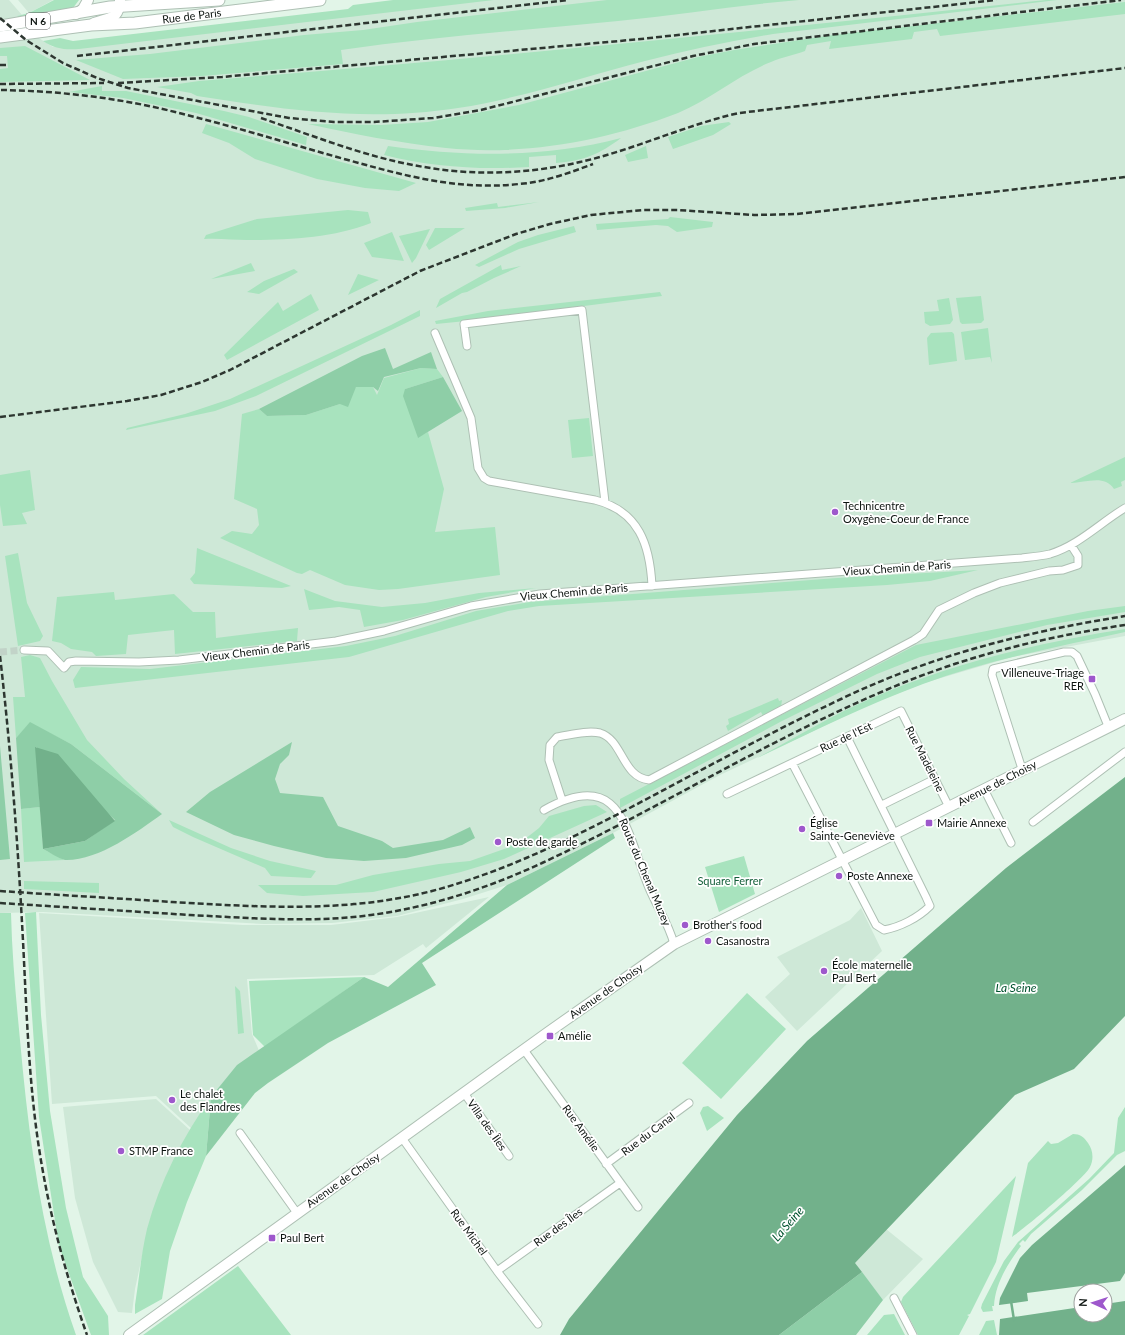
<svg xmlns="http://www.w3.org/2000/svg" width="1125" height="1335" font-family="Lato,sans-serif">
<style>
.built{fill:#cee8d7}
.green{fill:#a8e3be}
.forest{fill:#8ecea7}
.water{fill:#72b18b}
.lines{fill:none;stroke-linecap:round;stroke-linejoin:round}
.stream{stroke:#72b18b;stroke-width:2.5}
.street-tunnel{stroke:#c2d3c8;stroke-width:7;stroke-dasharray:7 3.5;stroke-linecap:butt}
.street-casing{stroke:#aec0b4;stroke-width:9}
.secondary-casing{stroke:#aec0b4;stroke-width:12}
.primary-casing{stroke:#aec0b4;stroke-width:13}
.street{stroke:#fff;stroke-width:7}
.secondary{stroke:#fff;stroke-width:10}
.primary{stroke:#fff;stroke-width:11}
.rail{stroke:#2d3630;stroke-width:2.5;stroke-dasharray:6 3;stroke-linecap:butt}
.poi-dot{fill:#9e58cc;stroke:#fff;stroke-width:1.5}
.labels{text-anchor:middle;stroke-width:3.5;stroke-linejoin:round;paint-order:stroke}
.shield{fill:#fff;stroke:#565a58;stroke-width:1}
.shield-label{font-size:10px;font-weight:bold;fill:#0d1410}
.street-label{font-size:11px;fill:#0d1410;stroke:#fff}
.poi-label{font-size:11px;fill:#0d1410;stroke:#fff;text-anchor:start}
.park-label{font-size:11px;fill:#145f3a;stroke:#fff}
.water-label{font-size:12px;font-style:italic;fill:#00522e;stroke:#fff}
</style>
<rect width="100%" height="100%" fill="#e2f5e8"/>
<path class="built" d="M0,0H9L22,15L17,16L34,35L53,47L464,0H1125V636L1012,657L924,683L866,706L720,775L613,833L507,885L463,899L397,916L332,923L264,924L43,912L0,913Z
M18,0H53L29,13Z
M489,897L426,948L423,944L374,975L247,979L252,1034L263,1060L192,1129L156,1096L52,1104L39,913L243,925H331L397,917Z
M861,908L882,951L797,1031L765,997L790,974L777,957L850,920Z
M156,1099L190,1130L148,1229L135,1289L132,1313L118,1312L93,1262L75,1198L63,1107Z
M886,1229L923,1259L883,1300L854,1263Z"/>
<path class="green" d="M54,0H79L73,8L20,19L17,16L29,13Z
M393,0H494L79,49C65,50 55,49 43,41L60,38L73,41L348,9L353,5Z
M607,0H799C738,5 679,15 618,21C526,30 433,37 341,50L343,64L202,76L123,79L76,60L150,54L304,35L363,30L417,22Z
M1046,0H1057L773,34C730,41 687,50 645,61C583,77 522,98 458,108C367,122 286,110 197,96L191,93L157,87L199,81C481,59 764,30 1046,0Z
M1125,2V14L940,36L937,29L914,32L912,39L829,49L831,41L807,45L805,51C794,55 782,57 771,62C738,75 711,99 678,113C605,141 524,156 446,148C399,143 354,134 308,124L381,125L428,122L519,105L698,57L734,50L833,35Z
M25,46L90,80L0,82V69L8,68L7,56H0V48Z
M102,86V91H126L224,111L249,117L307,137L306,145L196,113L123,98L69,92Z
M729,122L731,124L713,135L673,149L668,137L701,126Z
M206,124L416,183L399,191L365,188L317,179L255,159L229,143L202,133Z
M621,138C600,154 583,161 556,163V155L529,157V167C479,170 432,167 384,155L388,146C466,157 545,158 621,138Z
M646,146L648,158L628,162L625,155Z
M539,202L505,208L466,211L465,208L497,203L498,207Z
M348,210L368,212L371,223C333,238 288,240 247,240C233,240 219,238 204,239L206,235L257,219Z
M670,217L713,222L712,227L677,232L668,226L656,225L597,230L596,224L668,219Z
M574,226L576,232L519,249L479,267L475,265L518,242L538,235Z
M435,228H465L429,250L426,245Z
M430,229L416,258L412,263L399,236Z
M392,232L404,261L372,257L364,243Z
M251,263L255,271L211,279Z
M501,265L502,270L521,266L494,278L467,292L462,293L436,308L440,299Z
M294,269L298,272L259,294L247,292L264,281Z
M358,274L379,280L348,295Z
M660,292L662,296L466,321L436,324L435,321L488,311Z
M311,294L319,310L227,360L224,355L278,302L283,311Z
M981,296L984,320L981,323L962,324L960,322L956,298Z
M949,298L953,320L950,324L930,326L925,323L924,312L939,311L937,300Z
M420,310V316L256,396L215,411L126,430L127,428L185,414L230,399L391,325Z
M988,328L992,363L990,357L965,360L961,332Z
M952,332L954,334L957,361L929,365L927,338L931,333Z
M421,368L437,369L443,377L405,389L418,437L428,432L444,489L435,532L495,527L500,575L398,589L379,590L345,585L310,570L302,574L297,573L220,538L232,531L252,534L259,525L257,509L234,499L242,414L259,409L267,416L306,415L340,404L356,387H373L377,395L384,378Z
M589,418L593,456L572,458L568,420Z
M1125,457V480L1121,482L1122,486L1114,489C1104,474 1086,483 1070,483Z
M30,470L35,510L22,513L27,524L3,526L0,505V475Z
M197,548L291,586L282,588L194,584L190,579L195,573Z
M18,553L27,603L43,636L40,641L18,646L5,556Z
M978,570L930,581L887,585L539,606L508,611L349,657L75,688L73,680L81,667L150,669L346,646L395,636L476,611L530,602L837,578Z
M536,588L486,597L403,620L364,627L360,610L339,607L309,610L304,589L335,601L382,607L425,603L479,593Z
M114,592L115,600L174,594L193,612H215L216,638L298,628L297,641L175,654L174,630L128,635L126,654L96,656L92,652L71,649L61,643L52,641L57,597Z
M1125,606V612L1047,625L920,657L877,674L782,721L620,808V799L916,645L1088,611Z
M1125,629V632C1057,647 988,660 923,684C866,705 812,732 757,758C795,738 832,715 870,699C952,663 1037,643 1125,629Z
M30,655L40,658L52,681L87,740L124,779L162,814L71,744L30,723L16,738L13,697H25L21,657Z
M778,698L779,701L782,700L781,707L763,716L761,712L728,731L726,726L729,724L728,719Z
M596,805L607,812L504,859L461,872L373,892L303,896L267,893L258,885H336L373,875L439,864L470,861L507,848L525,839L539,828L549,816L584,806Z
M40,807L43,849L64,860L24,862L21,809Z
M169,820L231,848L270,861L316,871L311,878L271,876L265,868L193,837L173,827Z
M744,856L755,894L719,912L705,867Z
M24,881L99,883V893L24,889Z
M36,912L41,1015L50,1111L66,1208L83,1277L108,1316L109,1335H91L59,1246L51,1195L39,1117L25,913Z
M0,913H11C12,956 16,998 20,1040C29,1141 42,1239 76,1335H0Z
M364,977L265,1047L253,1035L249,981Z
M235,986L240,991L244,1033L238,1034Z
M747,993L786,1029L721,1099L682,1063Z
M211,1097L206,1156L187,1202L170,1251L162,1299L135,1314V1305C139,1280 141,1254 147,1229C160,1181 182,1138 211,1097Z
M708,1106L724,1118L707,1131L700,1113L703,1107Z
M1125,1107V1151L1117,1155L1082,1190L1031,1234L1025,1242L1023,1240L1019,1244L1021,1246C1008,1263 995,1284 994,1306H992L993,1311L983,1312L981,1308L982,1304L1004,1261L1018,1242L1089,1179L1114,1153L1118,1118Z
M1073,1134C1080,1134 1084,1137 1088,1143C1093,1150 1094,1159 1090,1167C1085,1178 1024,1229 1012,1237L1028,1163L1048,1141L1051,1144L1058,1143Z
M1016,1176L996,1262L970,1314L967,1315L969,1316L959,1335H918L901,1302L903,1297Z
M238,1266L291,1335H143Z
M894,1314L905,1335H867L884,1315Z
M994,1320L997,1335H979L986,1321Z"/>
<path class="forest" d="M385,348L393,369L431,352L437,369L421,368L384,377L378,391L373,387H356L348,407L340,404L306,415L267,416L259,409L362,356Z
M443,377L462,411L418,438L403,396L405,389Z
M30,722L71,744L162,814C137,832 98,861 65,860C59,859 49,852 43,849L85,841L115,820L36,747L40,807L21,809L16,738Z
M292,742L289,755L280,764L275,779L280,793L323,797L338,826L382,841L393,848L443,840L470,827L475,838L462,845L406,858L364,861L326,858L274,846L234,835L186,812L210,792Z
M0,746L10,859L0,860Z
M613,833L615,838L422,963L436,985L328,1043L268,1083L255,1093L206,1156L211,1097L237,1065L364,977L388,987L507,885Z
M862,1272L883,1300L856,1335H779Z"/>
<path class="water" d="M35,747L58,754L115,821L85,841L43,849Z
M1125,777V1016L1074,1069L1015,1095L855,1263L862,1272L779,1335H560L569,1319L737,1115L807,1041L1006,868Z
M1125,1165V1273L1120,1281L1027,1293L1028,1301L999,1305L1000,1298L1020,1258L1032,1245Z
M1125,1301V1335H999L1000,1319L1081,1307V1315H1105V1304Z"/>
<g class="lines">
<path class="stream" d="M1011,1301L1014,1320"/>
<path class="street-tunnel" d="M0,652L24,650"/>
<defs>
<path id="street" d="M435,333L471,418L478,468L484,478L489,481L595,500C639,511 650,545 652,586
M467,346L464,324L582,310L605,502
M24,650L48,651L64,668L69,662L76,661L139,662L179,660L336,641L384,631L471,606L540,594L1022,558C1031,557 1042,556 1050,554C1079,545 1100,523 1125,508
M792,763L876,925L884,930C900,927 918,918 930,906L926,897L847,737
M1022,769L992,675L993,669L1064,652H1072L1077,656L1095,694L1108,726
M984,789L1011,843
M727,794L901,711L949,807
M562,800L549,760L550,745L557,737C570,735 587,730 600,733C623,740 622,777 649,780L914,640L923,634L939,610L974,593L1000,583L1049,571L1063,570L1078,565V556L1071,545
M882,805L935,779
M544,810C623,766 626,832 649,888C657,907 669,924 674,944
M1033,822L1125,752
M524,1050L638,1207
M464,1093L509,1156
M240,1133L297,1213
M402,1138L497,1271L538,1324
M606,1164L689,1103
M497,1271L620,1183
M894,1298L913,1335"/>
<path id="secondary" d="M76,14L83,9L88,0
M94,23C110,17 119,20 120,0
M129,1335L547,1033L674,944L1125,719"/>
<g id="primary">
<path d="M0,26L110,7L219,0"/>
<path id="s1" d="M0,37L91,25L135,23L320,0"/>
</g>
</defs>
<use href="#street" class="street-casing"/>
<use href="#secondary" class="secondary-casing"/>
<use href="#primary" class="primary-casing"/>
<use href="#street" class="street"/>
<use href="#secondary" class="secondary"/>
<use href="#primary" class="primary"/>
<path class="rail" d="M0,18L26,40L63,63L97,78L128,88L289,118L334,122H374L433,118L481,110L693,56L754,44L1121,0
M77,56L568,0
M0,65H7
M118,83L222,77L641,39L996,0
M0,84L104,83
M1,90C60,91 121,98 179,113C232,126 284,142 337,157C399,174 454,191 519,184C545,182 569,173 593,164
M261,118C314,136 368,158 424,167C475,176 529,174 580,162C634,150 685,125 739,113L1125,68
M0,417L127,401L161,395L202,382L230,370L420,271L516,234L550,224L591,215L643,210H678L754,215L797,214L1125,177
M0,656C11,751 18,846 23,941C27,1018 29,1096 43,1172C53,1228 68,1281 87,1335
M0,891C57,895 115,898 172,902C260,907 347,913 432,891C500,873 562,843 624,811C696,773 767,734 841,699C933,655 1025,632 1125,616
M0,903C63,907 127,911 190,915C251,918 311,923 371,915C431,907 488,888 542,863C658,809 768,740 886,690C962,657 1043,637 1125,625"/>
</g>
<g class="poi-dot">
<circle cx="835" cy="512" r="4"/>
<rect x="1088" y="675" width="8" height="8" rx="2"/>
<rect x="925" y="819" width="8" height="8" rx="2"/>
<circle cx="802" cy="829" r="4"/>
<circle cx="498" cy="842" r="4"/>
<circle cx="839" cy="876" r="4"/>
<circle cx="685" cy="925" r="4"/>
<circle cx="708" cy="941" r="4"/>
<circle cx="824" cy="971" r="4"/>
<rect x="546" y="1032" width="8" height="8" rx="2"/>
<circle cx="172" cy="1100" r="4"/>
<circle cx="121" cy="1151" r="4"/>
<rect x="268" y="1234" width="8" height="8" rx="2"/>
</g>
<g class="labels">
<rect class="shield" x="26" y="13" width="24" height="16" rx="3"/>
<g class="shield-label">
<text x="38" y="25">N 6</text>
</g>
<g class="street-label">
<text dy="4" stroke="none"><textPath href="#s1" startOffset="193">Rue de Paris</textPath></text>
<text transform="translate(897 568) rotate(-4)" y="4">Vieux Chemin de Paris</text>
<text transform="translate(574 592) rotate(-5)" y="4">Vieux Chemin de Paris</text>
<text transform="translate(256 651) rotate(-7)" y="4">Vieux Chemin de Paris</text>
<text transform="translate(846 737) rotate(-25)" y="4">Rue de l'Est</text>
<text transform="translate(925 759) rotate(63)" y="4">Rue Madeleine</text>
<text transform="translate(997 783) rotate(-27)" y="4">Avenue de Choisy</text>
<text transform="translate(645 872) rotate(67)" y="4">Route du Chenal Muzey</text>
<text transform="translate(606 991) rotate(-35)" y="4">Avenue de Choisy</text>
<text transform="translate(487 1125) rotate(55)" y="4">Villa des Îles</text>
<text transform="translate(581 1128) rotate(54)" y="4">Rue Amélie</text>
<text transform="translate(648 1134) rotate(-37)" y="4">Rue du Canal</text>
<text transform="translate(343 1180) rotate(-35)" y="4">Avenue de Choisy</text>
<text transform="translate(558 1227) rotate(-36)" y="4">Rue des Îles</text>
<text transform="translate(469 1232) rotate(54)" y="4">Rue Michel</text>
</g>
<g class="poi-label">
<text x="843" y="510">Technicentre<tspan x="843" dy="13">Oxygène-Coeur de France</tspan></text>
<text x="1084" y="677" text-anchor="end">Villeneuve-Triage<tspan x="1084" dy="13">RER</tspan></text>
<text x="810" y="827">Église<tspan x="810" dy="13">Sainte-Geneviève</tspan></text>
<text x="937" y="827">Mairie Annexe</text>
<text x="506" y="846">Poste de garde</text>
<text x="847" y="880">Poste Annexe</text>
<text x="693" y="929">Brother's food</text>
<text x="716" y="945">Casanostra</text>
<text x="832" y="969">École maternelle<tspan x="832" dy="13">Paul Bert</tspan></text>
<text x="558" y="1040">Amélie</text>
<text x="180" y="1098">Le chalet<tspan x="180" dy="13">des Flandres</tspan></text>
<text x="129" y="1155">STMP France</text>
<text x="280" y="1242">Paul Bert</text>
</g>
<g class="park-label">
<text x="730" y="885">Square Ferrer</text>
</g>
<g class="water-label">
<text x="1016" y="992">La Seine</text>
<text transform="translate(788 1224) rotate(-49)" y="4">La Seine</text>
</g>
</g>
<g transform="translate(1093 1303) rotate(273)"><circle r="19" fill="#ffffff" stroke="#9ea19f"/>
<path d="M0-3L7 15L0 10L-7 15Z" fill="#9e58cc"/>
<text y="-6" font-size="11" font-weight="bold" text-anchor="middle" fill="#0d1410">N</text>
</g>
</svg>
